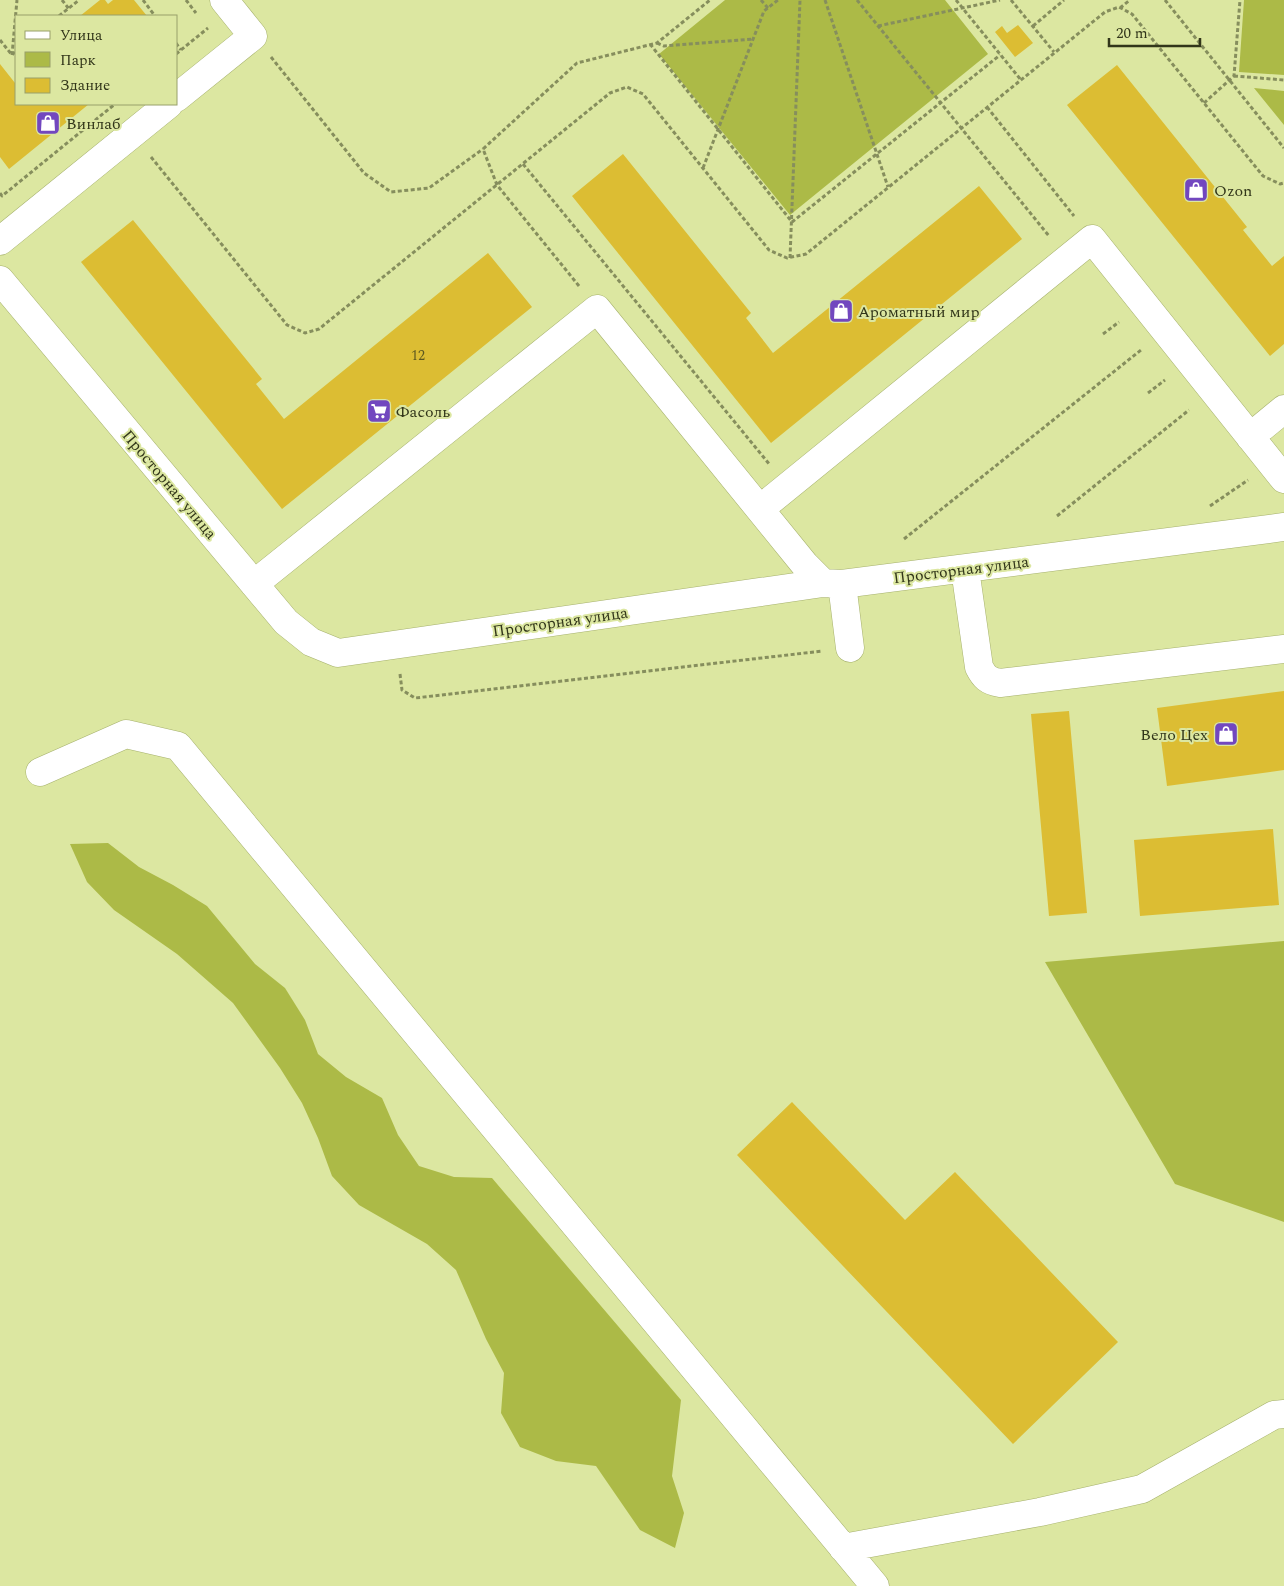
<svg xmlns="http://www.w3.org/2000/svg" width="1284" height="1586" font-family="Spectral,serif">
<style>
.green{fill:#acba47}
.building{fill:#dcbd33}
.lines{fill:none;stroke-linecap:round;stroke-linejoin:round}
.minor-casing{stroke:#a6b16d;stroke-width:29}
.path{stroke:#868e5d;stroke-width:3;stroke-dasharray:4 2.5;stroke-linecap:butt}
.minor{stroke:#fff;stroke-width:28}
.labels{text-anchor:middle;stroke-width:4;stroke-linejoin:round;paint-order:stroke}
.number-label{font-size:14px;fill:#5c5820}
.poi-label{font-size:16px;fill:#32361a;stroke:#dce7a1;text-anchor:start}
.street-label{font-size:16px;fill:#32361a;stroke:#dce7a1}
</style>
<rect width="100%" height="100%" fill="#dce7a1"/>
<path class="green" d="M725,0H945L988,54L790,215L659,54Z
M1244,0H1284V75L1239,72Z
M1254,88L1284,91V125Z
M108,843L139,867L173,885L207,906L255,964L285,988L305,1020L318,1054L346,1077L382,1098L398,1135L419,1166L454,1177L492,1178L681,1400L672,1476L684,1513L675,1548L640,1530L596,1466L556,1461L520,1447L501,1413L504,1373L486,1339L456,1270L427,1244L359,1205L332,1176L318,1138L302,1103L280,1068L233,1003L177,954L114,910L87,882L70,844Z
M1284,941V1222L1175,1184L1045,962Z"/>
<path class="building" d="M100,0H105L108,4L113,0H134L147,16H80Z
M1018,25L1033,43L1015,57L995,32L1002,26L1007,33Z
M0,64L15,83L16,82V104H89L9,169L0,157Z
M1117,65L1247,227L1243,230L1272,266L1284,256V344L1270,356L1067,105Z
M623,154L751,313L746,318L773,353L979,186L1022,239L771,443L572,196Z
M133,220L262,379L256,384L284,419L488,253L532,307L282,509L81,262Z
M1284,691V770L1167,786L1157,708Z
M1069,711L1087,913L1049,916L1031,714Z
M1273,829L1279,905L1140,916L1134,840Z
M792,1102L905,1220L955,1172L1118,1342L1013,1444L737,1155Z"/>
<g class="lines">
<defs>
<path id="minor" d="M176,98L253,36L224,0
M0,241L169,104
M0,280L286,622L311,642L338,653L823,583L842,584L1284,527
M1250,437L1284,409
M760,509L1092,239L1284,479
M965,569L979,667C984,677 988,681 1000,683L1284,649
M254,584L597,309L805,565L823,583
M842,584L850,648
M40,772L126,734L178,746L875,1586
M843,1548L1040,1512L1142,1489L1274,1415L1284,1414"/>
</defs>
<use href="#minor" class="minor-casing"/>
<path class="path" d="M62,0L69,9
M143,0L155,16
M186,0L196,13
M761,0L768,8
M825,0L888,187
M857,0L1049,236
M956,0L1021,80
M1011,0L1054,52
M1165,0L1284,148
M1120,8L1130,0
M59,16L79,0
M878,26L1000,0
M1033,26L1064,0
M0,40L12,55L16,51
M176,43L181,50
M657,43L664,46L753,39
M650,44L792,222L1000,55
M176,54L208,28
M12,55L17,0
M271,57L364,173L391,192L429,188L483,149
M1234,76L1284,80
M1204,103L1234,76L1240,0
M987,107L1074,216
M151,157L287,325L305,333L319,329L610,93L627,87L643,94L769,250L787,258L806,254L1105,12L1119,7L1132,14L1263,176L1280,184L1284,183
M523,164L770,465
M703,168L764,11L778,0
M0,193L2,196L115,104
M790,258L800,0
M579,286L497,185L483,149L577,63L657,43L710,0
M1103,334L1119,322
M1148,393L1165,380
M1210,506L1248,480
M1057,516L1189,410
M904,539L1141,350
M400,674L402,690L415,698L822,651"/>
<use href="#minor" class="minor"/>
</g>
<defs>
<symbol id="shop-square" viewBox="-11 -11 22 22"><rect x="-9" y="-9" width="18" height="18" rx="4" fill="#7247bf" stroke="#dce7a1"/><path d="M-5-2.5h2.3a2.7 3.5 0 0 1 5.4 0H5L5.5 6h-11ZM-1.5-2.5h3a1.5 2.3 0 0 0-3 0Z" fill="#fff"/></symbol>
<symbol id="supermarket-square" viewBox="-11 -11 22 22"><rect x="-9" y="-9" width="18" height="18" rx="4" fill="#7247bf" stroke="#dce7a1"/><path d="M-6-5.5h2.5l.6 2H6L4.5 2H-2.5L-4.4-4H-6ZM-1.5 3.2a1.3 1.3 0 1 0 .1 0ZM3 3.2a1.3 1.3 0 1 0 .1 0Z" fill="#fff"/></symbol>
</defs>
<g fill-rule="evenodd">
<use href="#shop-square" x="34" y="109" width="28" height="28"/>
<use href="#shop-square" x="1182" y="176" width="28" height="28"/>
<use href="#shop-square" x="827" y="297" width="28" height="28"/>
<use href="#supermarket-square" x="365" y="397" width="28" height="28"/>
<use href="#shop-square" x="1212" y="720" width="28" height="28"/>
</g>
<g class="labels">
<g class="number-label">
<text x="418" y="360">12</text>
</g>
<g class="poi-label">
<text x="66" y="129">Винлаб</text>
<text x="1214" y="196">Ozon</text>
<text x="858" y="317">Ароматный мир</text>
<text x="396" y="417">Фасоль</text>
<text x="1208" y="740" text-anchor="end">Вело Цех</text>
</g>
<g class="street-label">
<text transform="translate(170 484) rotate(50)" y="6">Просторная улица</text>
<text transform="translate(961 569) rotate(-7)" y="6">Просторная улица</text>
<text transform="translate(560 621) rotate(-8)" y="6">Просторная улица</text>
</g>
</g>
<rect x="15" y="15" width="162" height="90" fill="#dce7a1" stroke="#98a06b"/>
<rect x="25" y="31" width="25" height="8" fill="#ffffff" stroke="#98a06b"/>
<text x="60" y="40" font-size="15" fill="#32361a">Улица</text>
<rect x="25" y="52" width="25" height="15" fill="#acba47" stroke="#98a06b"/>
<text x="60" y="65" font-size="15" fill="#32361a">Парк</text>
<rect x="25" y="78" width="25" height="15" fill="#dcbd33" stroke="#98a06b"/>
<text x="60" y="90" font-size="15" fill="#32361a">Здание</text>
<path d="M1109 38v8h91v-8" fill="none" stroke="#32361a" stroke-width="2.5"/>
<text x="1116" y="38" font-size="15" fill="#32361a" stroke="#dce7a1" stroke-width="4" paint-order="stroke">20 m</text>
</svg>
